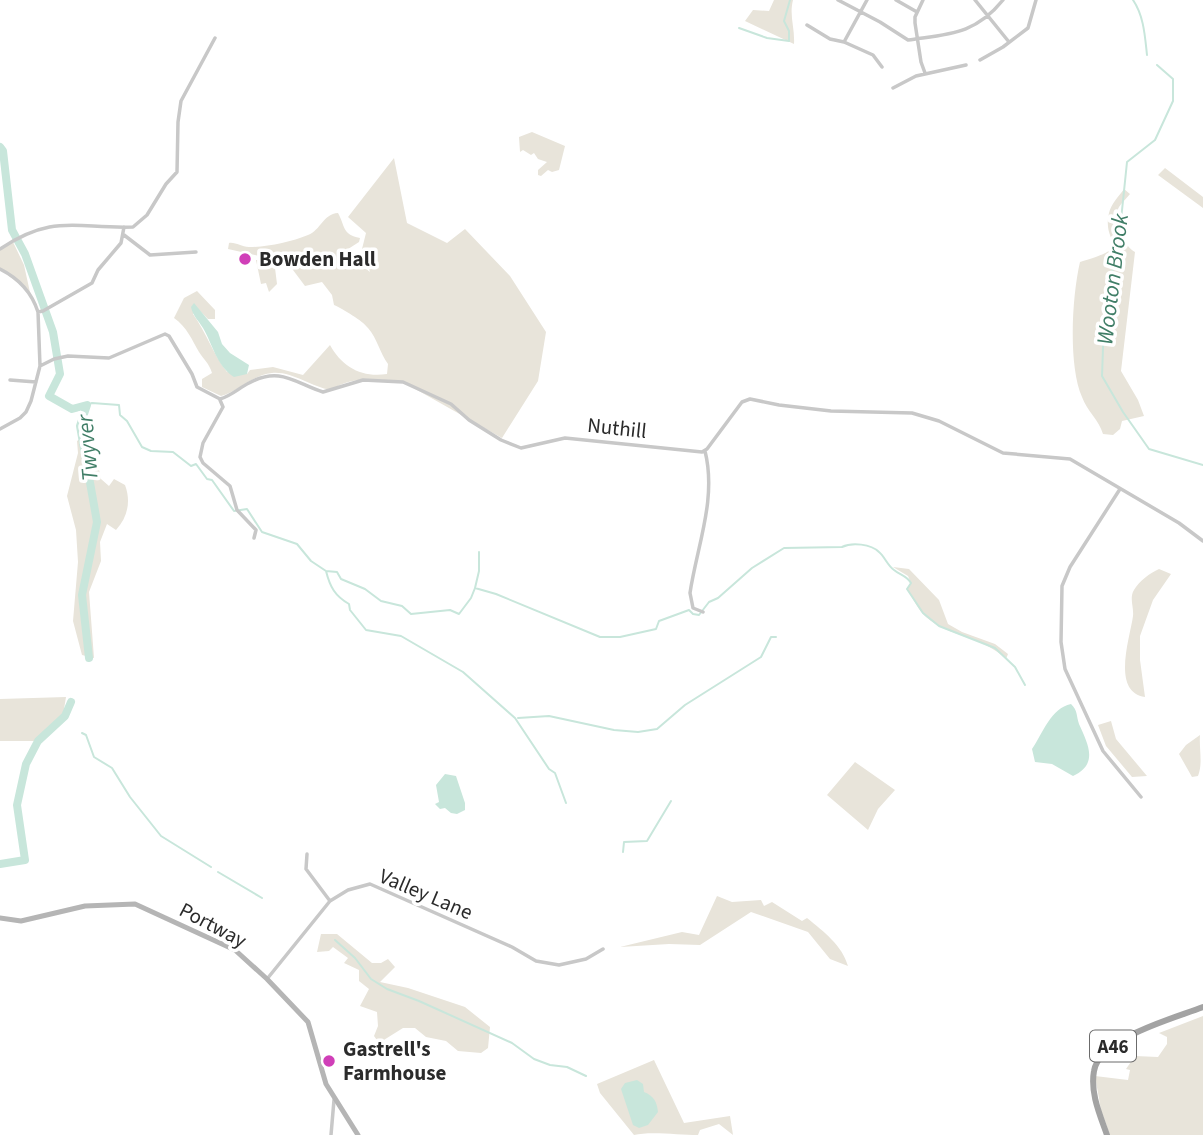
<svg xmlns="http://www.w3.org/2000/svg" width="1203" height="1135" font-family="'Source Sans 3',sans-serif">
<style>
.green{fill:#e8e4da}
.water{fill:#c8e6db}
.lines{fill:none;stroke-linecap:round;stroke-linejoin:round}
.stream{stroke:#c8e6db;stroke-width:2}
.river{stroke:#c8e6db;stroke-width:8}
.street{stroke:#c8c8c8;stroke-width:3.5}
.secondary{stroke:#b5b5b5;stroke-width:5}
.primary{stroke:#a3a3a3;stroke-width:6}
.poi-dot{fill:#d03fb8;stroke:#fff;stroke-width:2.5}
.labels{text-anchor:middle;stroke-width:7;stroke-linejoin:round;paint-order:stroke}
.shield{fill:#fff;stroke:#6b6b6b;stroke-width:2}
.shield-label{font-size:19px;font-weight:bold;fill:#2b2b2b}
.poi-label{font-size:21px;font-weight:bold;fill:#2b2b2b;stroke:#fff;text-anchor:start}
.street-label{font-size:21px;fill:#2b2b2b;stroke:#fff}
.water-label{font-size:23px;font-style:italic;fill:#407e67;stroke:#fff}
</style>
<rect width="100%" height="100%" fill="#fff"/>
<path class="green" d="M774,0H793C789,16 795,28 794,44L745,21L753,10L769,11Z
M532,132L565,146L559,170L552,172L548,170L541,176L538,175V170L547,162L538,159L534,153L531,155L523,150L520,152L519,137Z
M394,158L407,223L447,243L465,229L510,276L546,332L538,381L502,438L403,382C378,379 353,375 331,390C311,387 292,371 272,373C252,375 239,391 221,396L202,387V379L212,373C209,363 204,360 199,352C192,340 187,327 174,318L184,298L197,291L215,310V319H208L198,309L193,314C206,332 213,354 227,372L247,374L250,370L273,367L303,375L330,345C342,367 362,378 387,374L388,364C380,353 377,338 368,328C363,321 343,309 334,305L332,295L322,282L305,286L290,266L288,260H274L277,284L269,292L266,283L261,284L256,260H258L259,256L228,249L229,243C236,242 241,247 249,247C268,247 291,242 308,235C321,230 323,214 338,213C345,225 342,235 360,238L359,242L345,251L370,272L362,249L366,233L348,217Z
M1165,168L1203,197V208L1158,175Z
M1124,189L1130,194C1127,198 1122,202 1119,207C1111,220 1124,246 1135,252L1121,371L1138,400L1144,416L1122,421L1120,429L1113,435L1103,434C1099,420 1087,411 1082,397C1068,365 1072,296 1080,262C1137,245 1101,246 1109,213C1111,204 1119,196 1124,189Z
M13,242L24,265L31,297L27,290L0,269V249Z
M84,436L93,442L101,479L109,486L114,479L125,485C131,501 128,517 116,530L107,524L100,542L101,561L89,592L94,658L82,655L73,621L78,562L76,530L67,496L78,453L77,441Z
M893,567L909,569L939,600L948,624L962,632L995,644L1008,654L1006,659C984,637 949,637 926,617C918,610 913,598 907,589L911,583L908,576Z
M1159,569L1171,574L1153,600L1140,636V660L1145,697C1111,692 1130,638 1133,616C1134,607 1129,598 1134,590C1139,581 1150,573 1159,569Z
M66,697L63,715L35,741H0V699Z
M1111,721L1116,739L1147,776L1132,777L1106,746L1098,725Z
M1200,735C1199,750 1203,763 1198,776L1192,777L1179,754L1186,745Z
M855,762L895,790L878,809L868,830L827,795Z
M717,896L732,902L761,900L764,906L772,902L802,921L807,918C824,932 842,945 848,966L830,959L808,932L751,912L700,945L669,944L620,947L682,932L699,935Z
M321,934H337L372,963H381L388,959L395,967L380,982L408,988L465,1007L490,1027L488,1048L481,1053L458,1051L446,1041L426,1037L415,1028H403L379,1043L374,1036L378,1026L377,1012L360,1006L369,989L359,981V970L344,963L348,958L333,947L329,951L317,952Z
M1203,1016V1135H1110L1101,1110L1095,1076L1128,1080L1130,1070L1126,1069L1135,1056L1158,1057L1167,1044V1037L1159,1033Z
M654,1060L684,1123L730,1116L733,1135L719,1124L700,1130L698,1135C679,1135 650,1131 634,1135L600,1093L597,1084Z"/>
<path class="water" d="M194,303L218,332L222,344L230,353L249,365L247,374L234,377C216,365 213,345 203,328C198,320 193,316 191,307Z
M1071,704C1078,711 1076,715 1079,724C1088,744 1099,764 1073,776L1052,764L1035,762L1032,749C1043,733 1051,708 1071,704Z
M445,774L456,776L465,803V810L457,814L451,813L445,808L440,809L435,804L439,802L436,785Z
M637,1080L643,1084L644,1092C654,1096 657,1102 658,1112L648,1125L639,1128L633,1125L621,1089L625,1083Z"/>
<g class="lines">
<path class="stream" d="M1133,0C1144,16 1145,37 1147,55
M739,28L767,38L789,41V31L784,21L790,0
M1157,65L1173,79V101L1155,140L1127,162L1121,220L1104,321L1102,376L1123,412L1149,449L1203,465
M87,405L92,403L119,405L120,415L127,421L142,447L151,451L173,452L191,466L196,464L207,479L212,480L234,511L247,509L262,532L297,544L311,561L326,571L337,572L341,579L365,589L381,601L402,606L411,614L450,610L459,614L471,598L475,588L496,594L600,637H620L656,629L659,621L689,610L693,614L699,615L709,602L718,598L752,568L784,548L842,547C852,542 871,544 879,552C885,557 887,565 894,570C900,575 907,576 911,583L907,589L923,613L939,626L995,648L1015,667L1025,685
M326,571C330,587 335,596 349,604L350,610L366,630L401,636L463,672L515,718L549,769L555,773L566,803
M475,588L479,571V552
M518,718L549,716L614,730L638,732L657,729L685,705L761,657L771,637H776
M82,733L86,735L94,757L112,768L130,797L161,836L211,867
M623,852L624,842L647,841L671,801
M218,872L262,898
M335,940L355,958L371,979L387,989L419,1001L512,1043L534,1059L550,1065L567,1067L586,1076"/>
<path class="river" d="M0,147L3,151L12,230L25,254L53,332L60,374L49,396L72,409L87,405L80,426L97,522L82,595L89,658
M0,864L25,860L17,805L26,764L38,741L65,716L71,702"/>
<path class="street" d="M838,0L880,22L908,40C948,34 975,35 1003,0
M896,0L917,12
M923,0L915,17V23L921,62L925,73
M975,0L1009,42
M807,25L830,39L844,42L873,55L882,67
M844,42L867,0
M980,60L1003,47L1028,28L1036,0
M893,88L916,76L966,65
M124,235L150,255L196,252
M0,249C54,213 76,229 133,227L147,215L166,184L177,172L178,122L181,101L215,38
M0,269C18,278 32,293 38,312L40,366L31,401L26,412L20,418L0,429
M38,312L43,311L92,283L98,270L121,243L124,227
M40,366L54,359L68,356L109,358L165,334L169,336L192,374L197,387L220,399C231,396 239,388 249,383C280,366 295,383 323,392L363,380L403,382L451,404L469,420L501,440L521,448L565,438L702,452L707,449L742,402L750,399L779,405L831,411L912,413L939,421L1003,453L1070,459L1179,523L1203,541
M10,380L36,382
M220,400L223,407L203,443L200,457L203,463L230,486L237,510L256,530L254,538
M1120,489L1070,567L1062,586L1061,642L1065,669L1103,751L1141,797
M703,612L693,608L690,593C697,546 717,499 705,451
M307,854L306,869L330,901
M267,979L330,901L348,890L370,884L512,947L536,961L559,965L586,959L603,949
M331,1135L334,1100"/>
<path class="secondary" d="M0,918L21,921L85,906L135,904L235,950L267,979L308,1022L326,1084L358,1135"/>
<path class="primary" d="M1107,1135C1100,1115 1090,1093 1094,1071C1099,1038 1175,1018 1203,1007"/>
</g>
<g class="poi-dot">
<circle cx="245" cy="259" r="7"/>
<circle cx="329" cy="1061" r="7"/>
</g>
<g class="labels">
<rect class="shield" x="1090" y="1030.5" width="46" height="31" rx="5"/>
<g class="shield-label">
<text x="1113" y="1053">A46</text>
</g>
<g class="poi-label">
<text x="259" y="266">Bowden Hall</text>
<text x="343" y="1056">Gastrell's<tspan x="343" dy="24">Farmhouse</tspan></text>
</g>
<g class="street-label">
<text transform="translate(617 428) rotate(6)" y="7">Nuthill</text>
<text transform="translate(426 894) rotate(23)" y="7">Valley Lane</text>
<text transform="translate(213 925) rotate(28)" y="7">Portway</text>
</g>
<g class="water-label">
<text transform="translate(1112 279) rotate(-83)" y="8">Wooton Brook</text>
<text transform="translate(87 448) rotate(-95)" y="8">Twyver</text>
</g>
</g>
</svg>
